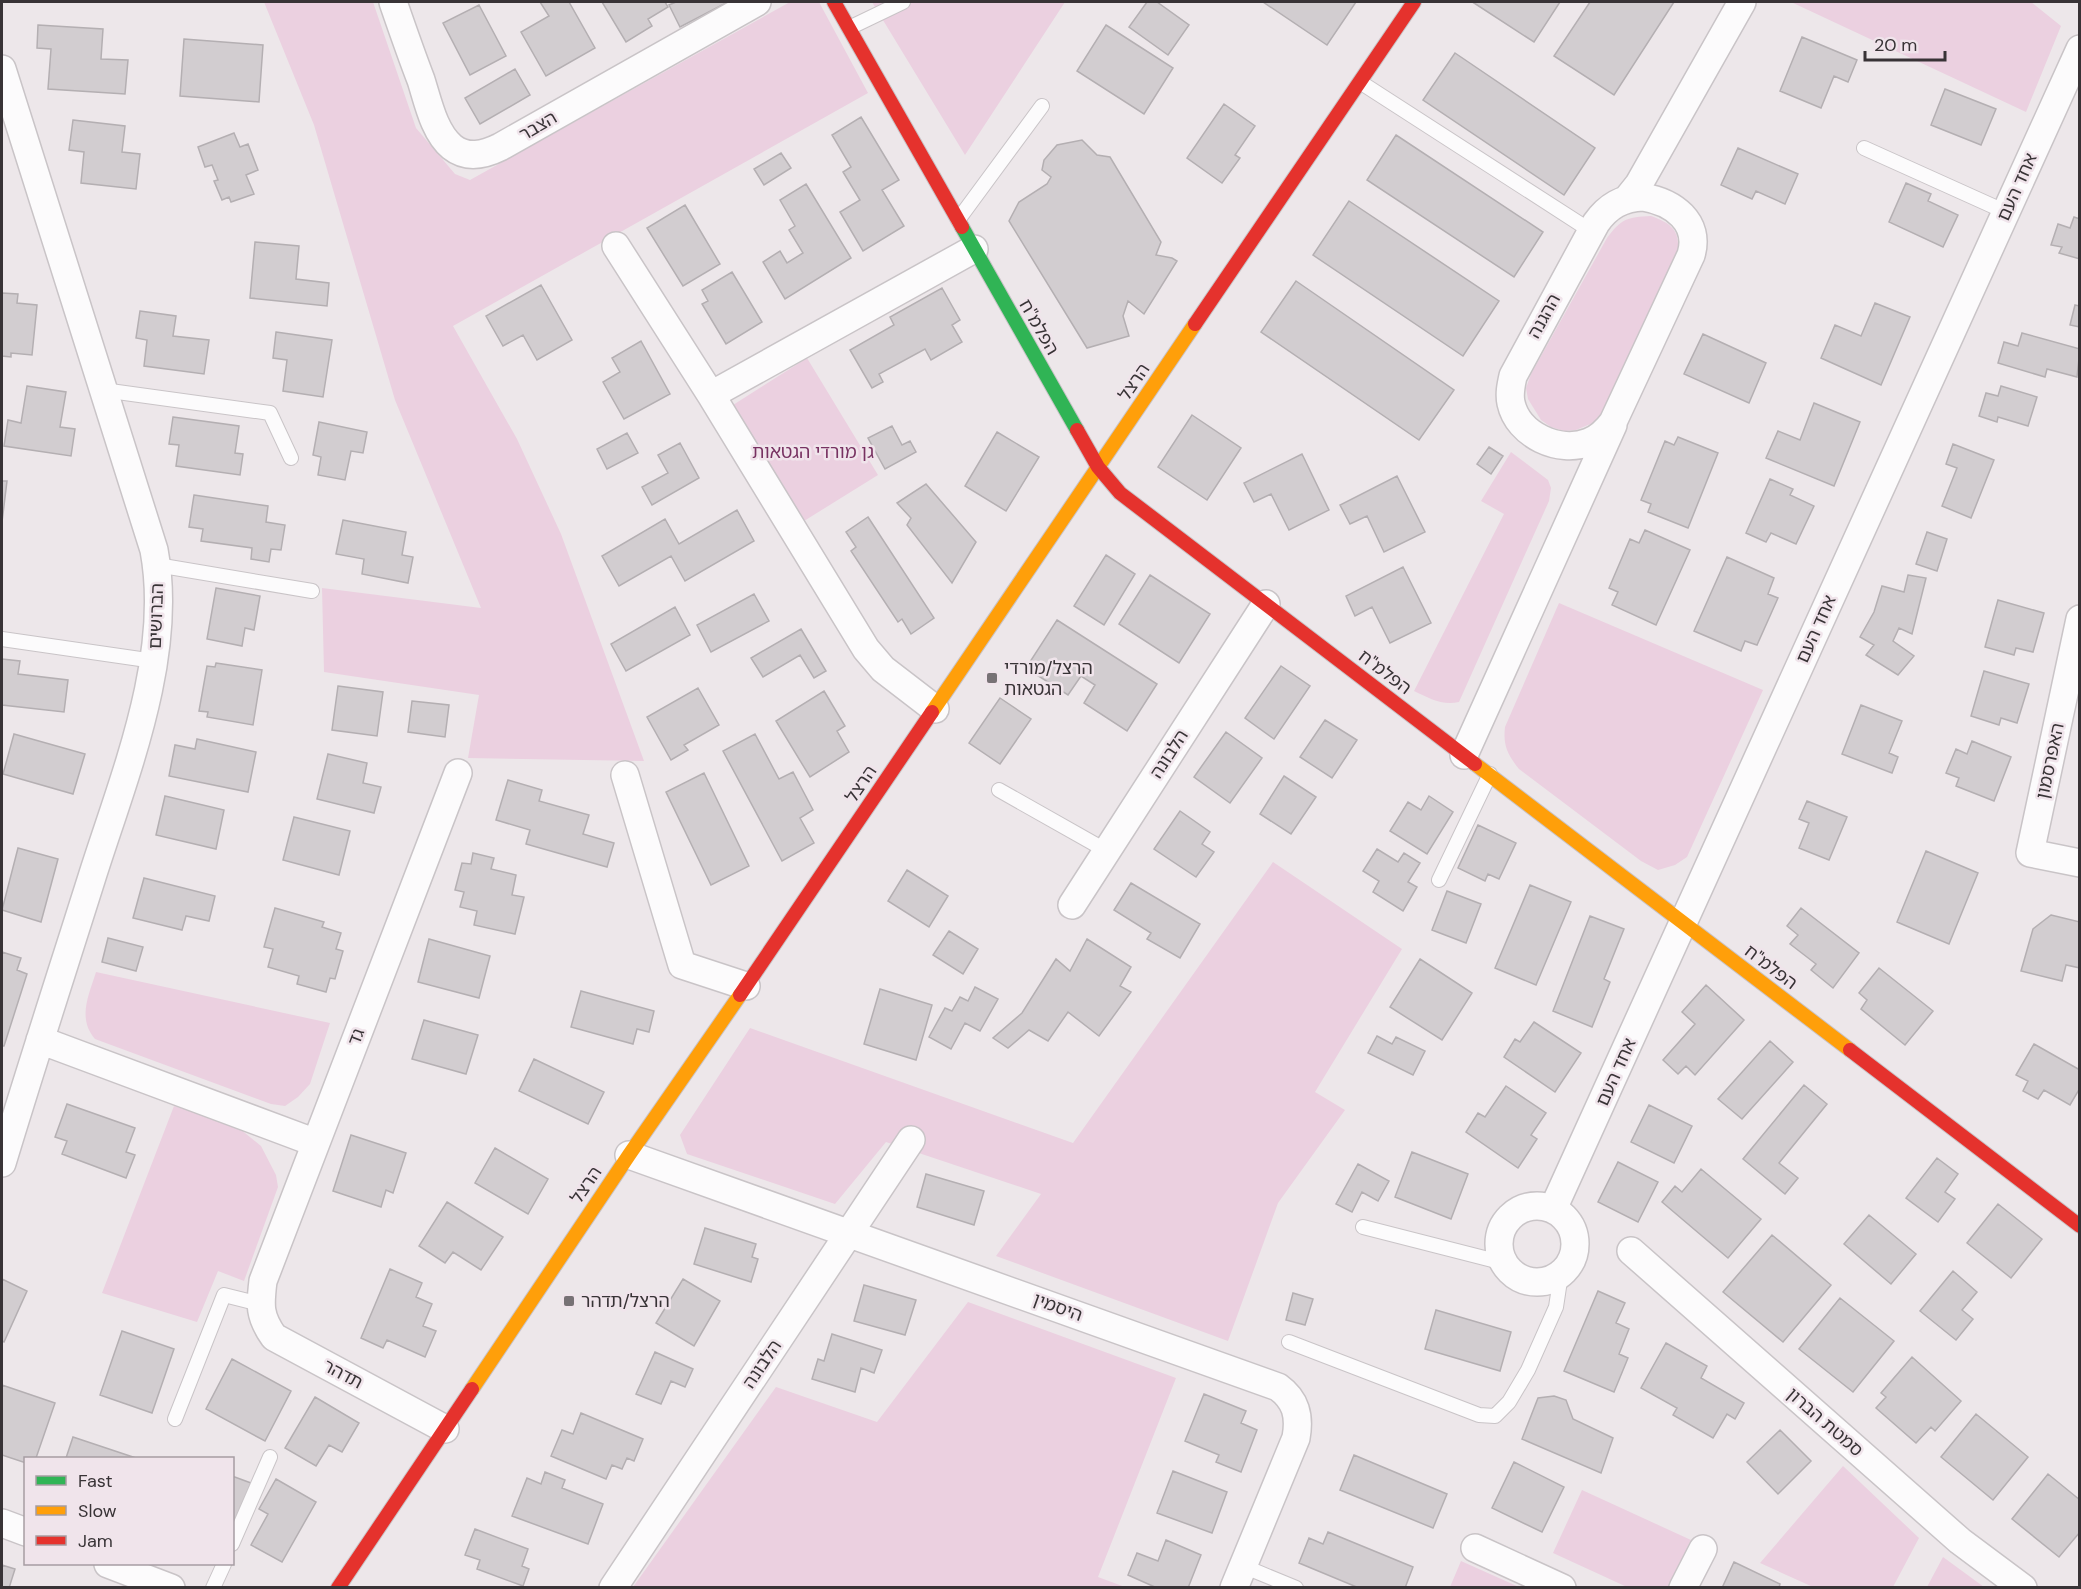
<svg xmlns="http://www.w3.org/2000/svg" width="2081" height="1589" font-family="'DM Sans','Noto Sans Hebrew',sans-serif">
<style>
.green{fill:#ebd0e0}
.building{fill:#d2cdd0;stroke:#b4afb2;stroke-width:1.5}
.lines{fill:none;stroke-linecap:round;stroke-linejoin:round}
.lane-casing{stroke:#c9c4c7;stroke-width:16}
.street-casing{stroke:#c9c4c7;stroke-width:30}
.fast-casing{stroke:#c9c4c7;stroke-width:16}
.slow-casing{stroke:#c9c4c7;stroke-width:16}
.jam-casing{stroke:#c9c4c7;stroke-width:16}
.lane{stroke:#fcfbfc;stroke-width:14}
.street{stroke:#fcfbfc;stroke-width:27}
.fast{stroke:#30b455;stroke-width:14}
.slow{stroke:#ff9f0a;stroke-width:14}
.jam{stroke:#e5322d;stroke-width:14}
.poi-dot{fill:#777275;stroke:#f0e4eb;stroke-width:2}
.labels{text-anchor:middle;stroke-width:5;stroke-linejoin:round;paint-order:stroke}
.street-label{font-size:18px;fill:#383336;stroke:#f0e4eb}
.park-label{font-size:18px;fill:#773161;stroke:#f0e4eb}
.poi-label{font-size:18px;fill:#383336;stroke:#f0e4eb;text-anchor:start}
</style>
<rect width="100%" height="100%" fill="#ede7ea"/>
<path class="green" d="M264,2H373L416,128L455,174L470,180L790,2H819L868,93L453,326L517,439L561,534L644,761L468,758L479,695L324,672L322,588L481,608L395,400L314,125Z
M872,2H1065L965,155Z
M1791,2H2031L2061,26L2026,112Z
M1651,216C1673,224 1680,231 1678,255L1604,410L1595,422L1576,430L1564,431L1551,427L1541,420L1528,399L1526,388L1531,374L1607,238C1621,219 1627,217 1651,216Z
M807,358L878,475L804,521L733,405Z
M1511,452L1548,480L1551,488L1549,501L1459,702C1442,706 1429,698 1414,691L1504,514L1481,501Z
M1559,603L1763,690L1687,857L1675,865L1658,870L1641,861L1519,769C1507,754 1503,745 1505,727Z
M1273,862L1402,949L1315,1092L1345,1110L1278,1203L1228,1341L996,1256L1041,1194L886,1142L835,1204L687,1154L680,1135L750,1028L1073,1143Z
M96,972L330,1023L310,1084L298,1097L285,1106L271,1104L95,1039C77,1018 89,995 96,972Z
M174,1106L234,1124L261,1146L276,1175L278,1187L244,1281L218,1271L197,1322L102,1293Z
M968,1302L1176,1378L1098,1577L1125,1587H633L776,1387L877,1422Z
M1843,1466L1919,1538L1893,1587H1813L1760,1563Z
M1582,1490L1691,1540L1669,1587H1627L1553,1553Z
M1943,1557L1984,1587H1927Z
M1461,1561L1519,1587H1450Z"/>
<path class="building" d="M540,2H569L595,48L546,76L521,32L549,16Z
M602,2H665L668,7L648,19L652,26L626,42Z
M676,2H728L680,27L669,5Z
M1147,2H1157L1189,25L1168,55L1129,27Z
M1263,2H1356L1327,45Z
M1476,2H1560L1534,42L1474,3Z
M1590,2H1674L1614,95L1554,56Z
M479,5L506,56L470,75L443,23Z
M38,25L103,29L101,59L128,60L125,94L48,89L51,49L37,48Z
M1106,25L1173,68L1144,114L1077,71Z
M1802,37L1857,60L1848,82L1834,76L1821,108L1780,91Z
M184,39L263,45L259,102L180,96Z
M1455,53L1595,148L1564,195L1423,100Z
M515,69L530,95L480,124L465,98Z
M1945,89L1996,109L1981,145L1931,125Z
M1224,104L1255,126L1235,155L1240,158L1222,183L1187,158Z
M861,117L899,180L882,190L904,226L863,251L840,212L860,200L843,172L851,167L832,135Z
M73,120L125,126L122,152L140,154L136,189L81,183L84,152L69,150Z
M234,133L240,147L248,144L258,170L246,175L254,194L231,202L229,197L222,200L214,181L218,180L212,165L205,167L198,147Z
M1396,135L1543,232L1514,277L1367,180Z
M1082,140L1097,155L1110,157L1161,242L1156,255L1172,258L1177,261L1144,314L1128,301L1123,316L1129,336L1087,348L1009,221L1019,202L1047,184L1051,177L1042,170L1044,160L1057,145Z
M1738,148L1798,174L1785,204L1756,191L1752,199L1721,185Z
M781,153L791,168L764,185L754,169Z
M1906,183L1931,194L1928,201L1958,215L1943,247L1889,222Z
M806,184L851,258L785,299L763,262L780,251L787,263L803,253L789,230L795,226L780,200Z
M1349,201L1499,301L1463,356L1313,255Z
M685,205L720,264L683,286L647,228Z
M2074,217L2080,219V259L2059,253L2062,247L2051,245L2058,224L2070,228Z
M255,242L299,246L296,279L329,283L327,306L250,298Z
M732,272L762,322L726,344L702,304L708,301L702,290Z
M1296,281L1454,390L1419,440L1261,332Z
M541,285L572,340L537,360L523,335L503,346L486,316Z
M942,288L960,320L952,325L962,342L931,360L925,349L879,374L883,382L872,388L850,350L894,325L890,317Z
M2,293L18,294L17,303L37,305L32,355L11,353V357L2,356Z
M1875,303L1910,317L1881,385L1821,358L1835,325L1861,336Z
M2075,305L2080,306V327L2070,325Z
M140,311L176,316L173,336L209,340L204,374L144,366L147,340L136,338Z
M276,332L332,340L323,397L283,391L287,360L273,358Z
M2022,333L2080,349L2077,377L2047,369L2045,377L1998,363L2004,342L2018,346Z
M1703,334L1766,363L1749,403L1684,374Z
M641,341L670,394L624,419L603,382L620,372L612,358Z
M27,386L66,392L60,427L75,429L71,456L4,446L8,420L21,423Z
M2001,386L2037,397L2028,426L1998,417L1997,422L1979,416L1986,393L1998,396Z
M1814,403L1860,422L1834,486L1766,458L1778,431L1800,440Z
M1192,415L1241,448L1207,500L1158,467Z
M173,417L239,426L235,453L243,454L240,475L176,466L179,445L169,444Z
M319,422L367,432L363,453L351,451L345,480L318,475L321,457L313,455Z
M892,426L902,445L910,441L916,452L885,469L868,438Z
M997,432L1039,457L1006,511L965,486Z
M627,433L638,453L607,469L597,449Z
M1678,437L1718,453L1688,528L1648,512L1651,504L1641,500L1665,441L1674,445Z
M680,443L699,478L652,505L642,487L668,473L658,455Z
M1953,444L1994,460L1971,518L1942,506L1957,468L1946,464Z
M1489,447L1503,456L1491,474L1477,464Z
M1302,454L1329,510L1289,530L1271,494L1254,502L1244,483Z
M1397,476L1425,532L1384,552L1367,516L1350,524L1340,505Z
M1770,479L1793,489L1790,495L1814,506L1796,544L1771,533L1766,542L1746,533Z
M2,481H7L2,522Z
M926,484L976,542L952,583L907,525L911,518L897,503Z
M194,495L268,506L266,522L285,525L281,550L271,549L269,562L251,559L252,548L201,541L203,529L189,527Z
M737,510L754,541L685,581L671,556L619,586L602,556L665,519L679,544Z
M868,517L934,618L911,634L902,619L898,622L851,551L856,547L846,532Z
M343,520L406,532L402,555L413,557L408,583L362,574L364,559L336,554Z
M1645,530L1690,550L1656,625L1612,605L1618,592L1609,588L1630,539L1639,543Z
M1927,532L1947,539L1937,571L1916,564Z
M1106,555L1135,574L1104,625L1074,606Z
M1727,557L1774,578L1768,594L1778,598L1757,645L1745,641L1741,651L1694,631Z
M1403,567L1431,623L1390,643L1372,607L1355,616L1346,596Z
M1150,575L1210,614L1179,663L1119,624Z
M1908,575L1926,578L1912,634L1899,628L1893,641L1914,656L1898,675L1866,655L1874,645L1860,637L1874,612L1882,586L1904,592Z
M216,588L260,596L254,630L245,628L242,646L207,639Z
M754,594L769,621L711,652L697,625Z
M1998,600L2044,613L2033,652L2016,648L2014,655L1985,647Z
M675,607L690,635L626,671L611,644Z
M1057,620L1157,684L1127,731L1084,703L1095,685L1081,676L1068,695L1026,668Z
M801,629L826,671L814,678L800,655L763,677L751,658Z
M2,659L20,661L18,674L68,680L64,712L2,705Z
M216,663L262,670L253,725L207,717L208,712L199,711L207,666L215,667Z
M1281,666L1310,686L1274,739L1245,718Z
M1984,671L2029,684L2017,723L2001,718L1999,725L1971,716Z
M338,686L383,692L377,736L332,730Z
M698,688L719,725L684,745L688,750L671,760L647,717Z
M824,691L845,726L837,731L849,752L810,777L776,721Z
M1000,698L1031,719L1000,764L969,743Z
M412,701L449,705L445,737L408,732Z
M1861,705L1902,721L1889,753L1898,757L1892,773L1842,754Z
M1325,720L1357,740L1332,778L1300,757Z
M1226,732L1262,758L1230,803L1194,777Z
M14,734L85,754L73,794L3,774Z
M755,734L779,779L793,772L813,810L800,818L814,843L782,861L723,751Z
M197,739L256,752L248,792L169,776L175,745L195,749Z
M1972,741L2011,757L1994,801L1956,786L1959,778L1946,773L1956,749L1967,754Z
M328,754L367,763L363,783L381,787L374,813L317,799Z
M704,773L749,866L711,885L666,792Z
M1284,776L1316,797L1291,834L1260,814Z
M508,780L542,790L539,801L589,815L583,834L614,843L607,867L526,844L530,830L496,820Z
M165,796L224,810L216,849L156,835Z
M1429,796L1453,812L1427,854L1390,831L1408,802L1421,810Z
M1807,801L1847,817L1829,860L1799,848L1809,823L1799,819Z
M1180,811L1210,832L1202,844L1214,852L1196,877L1154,849Z
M294,817L350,831L339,875L283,860Z
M1478,825L1516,843L1499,879L1488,874L1485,881L1458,868Z
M18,848L58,859L41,922L2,910Z
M1377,849L1398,862L1404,853L1420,863L1408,882L1417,887L1403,911L1373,892L1379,881L1363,871Z
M1926,851L1978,873L1949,944L1897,922Z
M473,853L494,858L491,869L516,875L512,895L524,897L515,934L474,925L477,911L460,907L464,892L455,890L462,863L471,864Z
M907,870L948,896L929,927L888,901Z
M144,878L215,896L209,921L186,916L182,930L133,918Z
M1131,883L1200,924L1180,958L1147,939L1151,933L1114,910Z
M1530,885L1571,902L1536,985L1495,968Z
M1447,891L1481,904L1466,943L1432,930Z
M275,908L324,922L322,927L341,933L336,949L343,951L335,979L330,978L326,992L297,984L299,976L268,967L273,949L264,947Z
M1801,908L1859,953L1833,988L1811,970L1816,964L1790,944L1798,935L1787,926Z
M2051,915L2080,922V968L2066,965L2062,981L2021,971L2033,929Z
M1590,916L1624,929L1604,979L1610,982L1592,1027L1553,1011Z
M949,931L978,949L963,974L933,955Z
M108,938L143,947L136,971L102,962Z
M429,939L490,956L479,998L418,982Z
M1087,939L1131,967L1120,986L1131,992L1099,1036L1068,1012L1048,1041L1029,1030L1008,1048L993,1038L1022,1013L1056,959L1070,971Z
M2,952L21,958L17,970L27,974L4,1046H2Z
M1420,959L1472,993L1442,1040L1390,1007Z
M1879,968L1933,1011L1905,1045L1861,1009L1867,1000L1859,993Z
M1706,985L1744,1020L1695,1075L1686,1066L1678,1074L1663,1060L1695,1024L1682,1012Z
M975,987L998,999L980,1031L965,1023L951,1049L929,1037L945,1008L952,1011L960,997L968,1001Z
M880,989L932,1005L916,1060L864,1044Z
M581,991L654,1011L649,1032L637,1029L633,1044L571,1027Z
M424,1020L478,1035L466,1074L412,1059Z
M1534,1022L1581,1053L1555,1092L1504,1057L1515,1039L1520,1042Z
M1377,1036L1392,1044L1396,1037L1425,1051L1413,1075L1368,1053Z
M1770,1041L1793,1062L1742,1119L1718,1099Z
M2034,1044L2080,1070V1088L2070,1105L2044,1090L2038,1099L2023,1091L2028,1081L2016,1075Z
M534,1059L604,1092L588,1124L519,1091Z
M1804,1085L1827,1104L1779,1163L1798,1178L1785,1194L1743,1159Z
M1506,1086L1546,1113L1531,1135L1537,1139L1518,1168L1466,1132L1478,1113L1485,1117Z
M67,1104L135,1128L126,1152L135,1155L126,1178L62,1154L67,1141L55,1137Z
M1649,1105L1692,1126L1674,1163L1631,1142Z
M351,1135L406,1153L393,1193L386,1190L381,1207L333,1191Z
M495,1148L548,1179L528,1214L475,1183Z
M1412,1152L1468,1174L1451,1219L1395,1197Z
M1937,1158L1958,1174L1945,1192L1955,1199L1938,1222L1906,1198Z
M1618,1162L1658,1182L1638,1222L1598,1202Z
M1358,1164L1389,1181L1378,1201L1362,1192L1352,1212L1336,1204Z
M1701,1169L1761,1219L1728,1258L1662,1202L1675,1186L1682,1192Z
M926,1174L984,1191L974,1225L917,1207Z
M447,1202L503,1237L481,1270L453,1252L445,1263L419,1246Z
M1998,1204L2042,1239L2011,1278L1967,1243Z
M1869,1215L1916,1254L1891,1284L1844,1244Z
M705,1228L756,1244L752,1257L758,1259L751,1282L694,1264Z
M1772,1235L1831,1285L1783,1342L1723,1292Z
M390,1269L422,1283L416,1297L432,1304L423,1326L436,1331L425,1357L387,1340L383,1348L361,1338Z
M1953,1271L1977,1292L1962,1310L1973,1319L1956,1340L1920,1311Z
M2,1279L27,1291L4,1342L2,1341Z
M683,1279L720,1301L694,1346L656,1323Z
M864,1285L916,1300L905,1335L854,1321Z
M1598,1291L1625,1303L1616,1323L1629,1329L1619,1354L1628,1358L1614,1392L1564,1371Z
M1293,1293L1313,1299L1305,1325L1286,1320Z
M1840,1298L1894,1341L1853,1392L1799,1349Z
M1436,1310L1511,1332L1500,1371L1425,1349Z
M122,1331L174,1349L152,1413L100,1395Z
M832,1334L882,1350L874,1373L861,1368L855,1392L812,1379L818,1359L824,1361Z
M1666,1343L1707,1366L1701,1378L1744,1403L1735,1419L1727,1414L1713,1438L1673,1415L1677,1408L1641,1388Z
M655,1352L693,1369L685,1387L671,1381L661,1404L636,1394Z
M1912,1357L1961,1401L1935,1431L1931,1427L1916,1443L1876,1408L1886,1397L1881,1393Z
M232,1359L291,1391L265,1441L206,1409Z
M2,1385L55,1403L36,1458H26V1463L2,1455Z
M1204,1394L1246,1411L1241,1423L1257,1430L1241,1472L1216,1462L1219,1455L1185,1441Z
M1554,1396L1566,1400L1573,1419L1613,1438L1601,1473L1522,1439L1538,1398Z
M315,1397L359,1423L342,1452L329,1445L316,1466L285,1448Z
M581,1413L643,1439L634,1461L627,1458L622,1469L612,1465L606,1479L551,1456L562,1430L573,1434Z
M1976,1414L2028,1457L1993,1500L1941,1457Z
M1780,1430L1811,1461L1778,1494L1747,1462Z
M73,1437L136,1458H66Z
M1354,1455L1447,1494L1433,1528L1340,1490Z
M1514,1462L1564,1487L1542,1532L1492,1508Z
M1173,1471L1227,1492L1212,1533L1157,1513Z
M545,1472L565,1480L562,1488L603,1504L588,1544L512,1516L527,1478L541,1484Z
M2048,1474L2080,1500V1532L2059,1557L2012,1519Z
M232,1476L251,1483L234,1525L232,1524Z
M276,1479L316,1502L282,1562L251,1545L268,1514L259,1509Z
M475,1529L528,1549L522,1566L529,1569L523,1586L477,1569L480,1560L465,1555Z
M1328,1532L1413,1567L1405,1588H1359L1299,1563L1309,1538L1323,1544Z
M1166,1540L1201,1555L1188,1588H1157L1128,1575L1137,1553L1158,1561Z
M1734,1562L1780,1584L1779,1588H1722Z
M2,1565L15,1569L9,1588H2Z"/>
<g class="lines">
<defs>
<path id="lane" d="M849,28L903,2
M1360,82L1591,231
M1864,148L2006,212
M958,220L1042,106
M103,390L270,413L291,458
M157,565L312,591
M2,639L154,661
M999,790L1107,851
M1439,880L1490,774
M1363,1227L1504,1263
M1289,1342L1479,1415L1495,1416L1509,1402L1528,1370L1556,1307L1561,1274
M175,1419L224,1295L260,1304
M232,1544L270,1457
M1243,1566L1296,1588
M213,1588L224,1564"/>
<path id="street" d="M393,2C402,28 411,54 421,80C428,102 434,132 452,147C467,159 484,155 500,147L757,2
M2,69L154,550C174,657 124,776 92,877C62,972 31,1067 2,1163
M1643,197C1673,202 1701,222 1691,255L1613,422C1607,430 1599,438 1589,442C1559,454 1518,435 1511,403C1509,394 1511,385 1513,376L1596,223C1608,206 1622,198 1643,197Z
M1627,199L1639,184L1742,2
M616,246L711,395
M2080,619L2030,853L2080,863
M935,709L883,669L866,649L711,395L974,249
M1464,755L1613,425
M625,775L682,965L746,986
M1072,905L1266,604
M40,1040L316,1143
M629,1155L1278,1387C1296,1400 1300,1416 1296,1438L1234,1588
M1499 1244a38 38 0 1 1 76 0a38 38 0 1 1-76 0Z
M1553,1209L2080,49
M1631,1251L1960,1541L2023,1588
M445,1429L274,1337C259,1316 260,1305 263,1281L458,773
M2,1523L26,1532
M1475,1548L1562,1588
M108,1564L171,1588
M613,1588L911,1140
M1683,1588L1703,1549"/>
<path id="fast" d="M962,227L1077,430"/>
<path id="slow" d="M932,712L1195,324
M1475,764L1850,1050
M472,1389L629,1155L740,995"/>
<path id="jam" d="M834,2L962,227
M1195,324L1414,2
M1077,430L1098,467L1120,493L1475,764
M740,995L932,712
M1850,1050L2080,1226
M338,1588L472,1389"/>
</defs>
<use href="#lane" class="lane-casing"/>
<use href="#street" class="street-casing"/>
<use href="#fast" class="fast-casing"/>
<use href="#slow" class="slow-casing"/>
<use href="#jam" class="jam-casing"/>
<use href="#lane" class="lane"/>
<use href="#street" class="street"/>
<use href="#fast" class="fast"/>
<use href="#slow" class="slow"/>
<use href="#jam" class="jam"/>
</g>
<g class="poi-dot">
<rect x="986" y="672" width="12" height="12" rx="3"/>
<rect x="563" y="1295" width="12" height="12" rx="3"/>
</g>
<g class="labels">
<g class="street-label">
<text transform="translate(538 126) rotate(-30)" y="6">הצבר</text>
<text transform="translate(2017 187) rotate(-66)" y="6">אחד העם</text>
<text transform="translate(1544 316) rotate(-61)" y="6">ההגנה</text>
<text transform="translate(1039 327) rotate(60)" y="6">הפלמ"ח</text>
<text transform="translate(1134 382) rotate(-56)" y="6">הרצל</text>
<text transform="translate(156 616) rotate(-88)" y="6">הברושים</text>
<text transform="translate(1816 629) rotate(-66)" y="6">אחד העם</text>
<text transform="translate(1385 672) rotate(37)" y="6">הפלמ"ח</text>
<text transform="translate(1169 754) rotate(-57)" y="6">הלבונה</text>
<text transform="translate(2050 761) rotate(-78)" y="6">האפרסמון</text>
<text transform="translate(861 784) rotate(-56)" y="6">הרצל</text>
<text transform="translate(1771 967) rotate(37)" y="6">הפלמ"ח</text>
<text transform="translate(356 1037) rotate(-69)" y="6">גד</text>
<text transform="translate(1616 1072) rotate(-66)" y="6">אחד העם</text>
<text transform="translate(586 1185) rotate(-56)" y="6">הרצל</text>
<text transform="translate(1058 1307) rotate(20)" y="6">היסמין</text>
<text transform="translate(762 1364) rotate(-56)" y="6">הלבונה</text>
<text transform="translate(343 1374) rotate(28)" y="6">תדהר</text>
<text transform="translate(1825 1422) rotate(41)" y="6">סמטת הברון</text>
</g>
<g class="park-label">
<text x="813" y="458">גן מורדי הגטאות</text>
</g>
<g class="poi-label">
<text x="1004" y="674">הרצל/מורדי<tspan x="1004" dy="21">הגטאות</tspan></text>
<text x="581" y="1307">הרצל/תדהר</text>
</g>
</g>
<rect width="2081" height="1589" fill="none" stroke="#383336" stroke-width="6"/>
<rect x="24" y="1457" width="210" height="108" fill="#f0e4eb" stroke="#a69da3" stroke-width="1.5"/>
<rect x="36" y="1476" width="30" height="9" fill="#30b455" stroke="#a69da3" stroke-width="1.5"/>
<text x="78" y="1487" font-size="18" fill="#383336">Fast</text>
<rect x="36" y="1506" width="30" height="9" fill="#ff9f0a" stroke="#a69da3" stroke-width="1.5"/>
<text x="78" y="1517" font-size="18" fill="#383336">Slow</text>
<rect x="36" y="1536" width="30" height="9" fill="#e5322d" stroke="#a69da3" stroke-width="1.5"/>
<text x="78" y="1547" font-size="18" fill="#383336">Jam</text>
<path d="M1865 51v9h80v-9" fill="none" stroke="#383336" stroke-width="3"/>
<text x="1874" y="51" font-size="18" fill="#383336" stroke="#f0e4eb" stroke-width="4.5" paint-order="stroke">20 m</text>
</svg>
